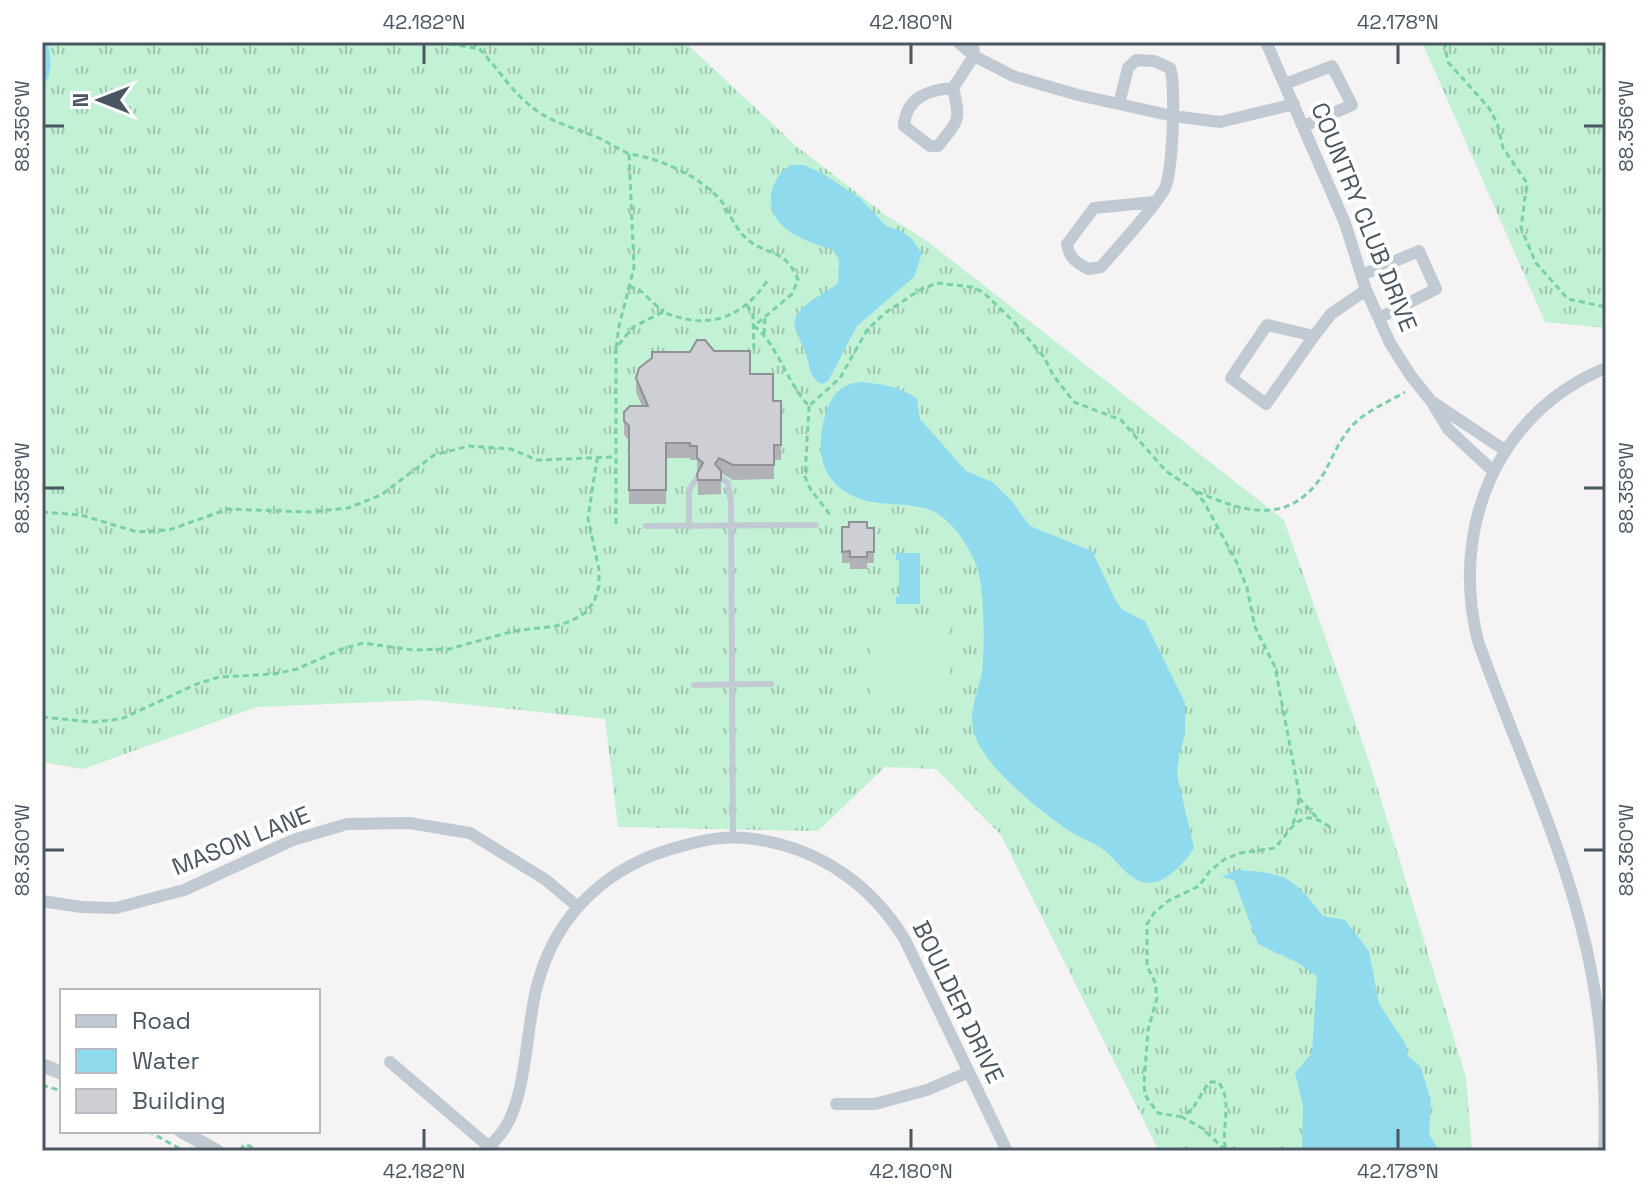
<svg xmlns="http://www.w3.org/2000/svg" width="1648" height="1193" font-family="'Space Grotesk',sans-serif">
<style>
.grass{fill:url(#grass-tufts)}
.pitch{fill:#c3f1d5}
.water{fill:#90daee}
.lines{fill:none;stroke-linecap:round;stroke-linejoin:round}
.path{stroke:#7ad0a6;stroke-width:3;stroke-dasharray:6 4;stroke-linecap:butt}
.service{stroke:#c1cad2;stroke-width:6}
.minor{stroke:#c1cad2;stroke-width:12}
.tertiary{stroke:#c1cad2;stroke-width:14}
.wall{fill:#b0b2b7}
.building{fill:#cdcfd5;stroke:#909195;stroke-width:2}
.ticks{fill:none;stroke:#4a5661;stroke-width:3}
.labels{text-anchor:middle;stroke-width:8;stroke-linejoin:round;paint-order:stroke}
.street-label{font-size:24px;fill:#4a5661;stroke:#fff}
.neatline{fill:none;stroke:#4a5661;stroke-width:3}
.ticks-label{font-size:20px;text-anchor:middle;fill:#4a5661}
</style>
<defs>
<pattern id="grass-tufts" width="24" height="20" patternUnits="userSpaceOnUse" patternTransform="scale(2)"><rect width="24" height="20" fill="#c3f1d5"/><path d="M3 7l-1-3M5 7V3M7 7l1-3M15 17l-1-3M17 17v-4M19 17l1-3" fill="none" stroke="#a0c6b0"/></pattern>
</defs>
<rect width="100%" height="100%" fill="#f5f3f3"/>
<path class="grass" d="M42,42H685L795,145L887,216L927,241L1284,520L1370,764L1466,1077L1472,1151H1159L1001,835L936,769L885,767L818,831L618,827L605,719L424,700L257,707L83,769L42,762Z
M1422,42H1606V328L1545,322Z"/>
<path class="pitch" d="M943,620L949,626L950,694L945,700H877L870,695V627L876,621Z"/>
<path class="water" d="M42,42H48C50,57 54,75 42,86Z
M790,165H803L820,172L860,198L886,226L901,231L910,237L922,253L914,277L857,326L828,381L822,384C810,379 810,368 807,357C804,346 797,337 795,327C790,307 826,294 838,283L839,260L833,250C806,241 763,228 772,190C775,180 781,171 790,165Z
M861,382C881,384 900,386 917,399L920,419L966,471L992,482L1011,500L1030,526L1092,551L1116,601L1123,610L1145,621L1185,703V735L1179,754L1177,775L1194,848C1187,861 1164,885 1147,883C1130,881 1118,862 1105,851C1094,842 1079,838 1068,830C1038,809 988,770 975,736C966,712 979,693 982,671C985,645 985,585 975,562C967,543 952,521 933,511C919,504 889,505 873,502C824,493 811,455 827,410C833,393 842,384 861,382Z
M896,553H920V604H896V597L899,596V560H896Z
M1236,870C1286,873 1292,876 1323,916L1345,920L1369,951L1379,1004L1405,1043L1408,1056L1420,1066L1431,1100L1429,1134L1439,1151H1302L1303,1106L1295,1073L1312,1053L1317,976L1298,963L1258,944L1234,880L1222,877Z"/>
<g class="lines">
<path class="path" d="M440,42L480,49
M472,42C493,60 506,85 527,103C549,123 574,127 601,139C610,144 619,149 629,154
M1444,42L1448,62L1489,108L1497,123L1503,148L1527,183L1521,228L1536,263L1568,299L1606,307
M629,286L642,292L663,312
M747,305L753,315L754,353
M764,334L765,318
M616,348L619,326L634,268L629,154C660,158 702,177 722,202C729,212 734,225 742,234C762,257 786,246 798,280L792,294L754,326C779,346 786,382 809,406L840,378L867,330L885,313L920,290L937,283L971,287L983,292L1013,321L1044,357L1053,375L1074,402L1121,420L1166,471L1194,490
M809,406L805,477L811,490L831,516
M42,512L81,515L137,532L169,530L228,509L308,512L348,508L381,495L434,455L469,446L511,449L537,460L615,457
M616,524V348L633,327L663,312C706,330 741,320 767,281
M42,717L93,722L121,719L197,684L219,677L274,674L297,669L342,649L363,643L413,650L449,649L514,631L556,626L571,621L585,613L594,602L599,586V570L588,518L597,459
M1299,798L1317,818
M1293,824L1298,807L1299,793L1275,667L1255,627L1247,588L1237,563L1204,502L1194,490C1243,513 1290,527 1324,473C1334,455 1341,435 1357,421C1371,409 1390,401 1405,392
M42,1085L62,1091
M1182,1117L1158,1113L1145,1095L1144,1083L1148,1030L1157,998L1155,982L1147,966V924L1154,913L1168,901L1199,886L1210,871L1225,859L1240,853L1275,848C1294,826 1301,805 1331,828
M148,1131L184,1151
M240,1150L245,1144L260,1151
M1225,1150L1202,1128L1182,1117L1193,1108L1209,1082H1218C1234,1100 1220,1129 1226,1151"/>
<path class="service" d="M721,478L728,483L731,503L733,837
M689,525V490L697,478
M646,526L816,525
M694,685L771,684"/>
<path class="minor" d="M958,42L974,56L1013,76L1078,95L1173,116L1220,122L1294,104
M1266,42L1345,223L1366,290L1390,343L1411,376L1431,401
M1285,84L1332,66L1352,105L1304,126
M953,88C961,121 959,120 938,146H930L904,126C906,97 928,90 953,88L974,56L973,42
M1119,104L1128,68L1136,60L1154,61L1170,68C1176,83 1173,177 1164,190C1147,217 1122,242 1101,267L1088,269C1076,262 1069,258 1067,244L1094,208L1154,202
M1362,275L1419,251L1436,289L1379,318
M1314,336L1266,404L1231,378L1267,325L1314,336L1331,314L1366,290
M1493,471L1448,429L1431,401L1506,451
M42,901L81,907L116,908L184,890L293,840L347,824L409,823L470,833L546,880L578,907
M390,1062L494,1151
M836,1104H875L927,1090L969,1072
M485,1151C492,1144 500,1136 505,1128C527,1093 526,1027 537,986C556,912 610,864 682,846C707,839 729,835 754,839C819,848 872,885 905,940L1007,1151
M1604,1151C1607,1073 1600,997 1580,922C1555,826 1511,735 1478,641C1450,531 1495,413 1606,368"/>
<path class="tertiary" d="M42,1065L62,1073
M181,1131L217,1151"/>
</g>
<path class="wall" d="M714,351L750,374L773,401H781V460H774V479L733,480L721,473V494L698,495L697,460H690V458H666V504H629V440L624,435V412L642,406L636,392V378Z
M842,527L874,528V563H867V569H850V563H842Z"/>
<path class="building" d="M697,340H705L714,351H750V374H773V401H781V445H774V465H733L719,458L715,464L721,471V480H698L697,474L703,463L697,458V446H690V443H666V490H629V426L624,421V412L630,406H648L636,378L639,368L652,358V352H690Z
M849,522H867V528H874V552H867V557H850V551L842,552V527H849Z"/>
<path class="ticks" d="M424,44V64M911,44V64M1398,44V64M44,126H64M1584,126H1604M44,488H64M1584,488H1604M44,850H64M1584,850H1604M424,1129V1149M911,1129V1149M1398,1129V1149"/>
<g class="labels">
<g class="street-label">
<text transform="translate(1364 217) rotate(68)" y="8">COUNTRY CLUB DRIVE</text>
<text transform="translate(241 841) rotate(-22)" y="8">MASON LANE</text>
<text transform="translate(958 1002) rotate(64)" y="8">BOULDER DRIVE</text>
</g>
</g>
<rect width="1648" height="1193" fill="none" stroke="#ffffff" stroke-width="88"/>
<rect x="60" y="989" width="260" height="144" fill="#ffffff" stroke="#b7bbc0" stroke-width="2"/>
<rect x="76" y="1015" width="40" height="12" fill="#c1cad2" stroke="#b7bbc0" stroke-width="2"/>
<text x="132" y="1029" font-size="24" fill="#4a5661">Road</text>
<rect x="76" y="1049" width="40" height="24" fill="#90daee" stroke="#b7bbc0" stroke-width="2"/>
<text x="132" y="1069" font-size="24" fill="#4a5661">Water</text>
<rect x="76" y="1089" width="40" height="24" fill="#cdcfd5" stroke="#b7bbc0" stroke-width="2"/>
<text x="132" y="1109" font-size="24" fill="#4a5661">Building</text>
<g transform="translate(100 100) rotate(270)" stroke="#ffffff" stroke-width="6" paint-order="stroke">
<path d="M0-6L14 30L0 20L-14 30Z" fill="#4a5661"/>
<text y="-12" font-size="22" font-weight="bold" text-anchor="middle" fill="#4a5661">N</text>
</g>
<rect x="44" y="44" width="1560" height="1105" class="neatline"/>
<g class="ticks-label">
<text x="424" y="29">42.182°N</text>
<text x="911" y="29">42.180°N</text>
<text x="1398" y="29">42.178°N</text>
<text transform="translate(1626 126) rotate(-90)" y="7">88.356°W</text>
<text transform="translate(22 126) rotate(-90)" y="7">88.356°W</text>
<text transform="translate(1626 488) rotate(-90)" y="7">88.358°W</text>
<text transform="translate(22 488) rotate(-90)" y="7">88.358°W</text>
<text transform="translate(1626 850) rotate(-90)" y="7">88.360°W</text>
<text transform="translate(22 850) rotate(-90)" y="7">88.360°W</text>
<text x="424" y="1178">42.182°N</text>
<text x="911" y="1178">42.180°N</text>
<text x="1398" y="1178">42.178°N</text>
</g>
</svg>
